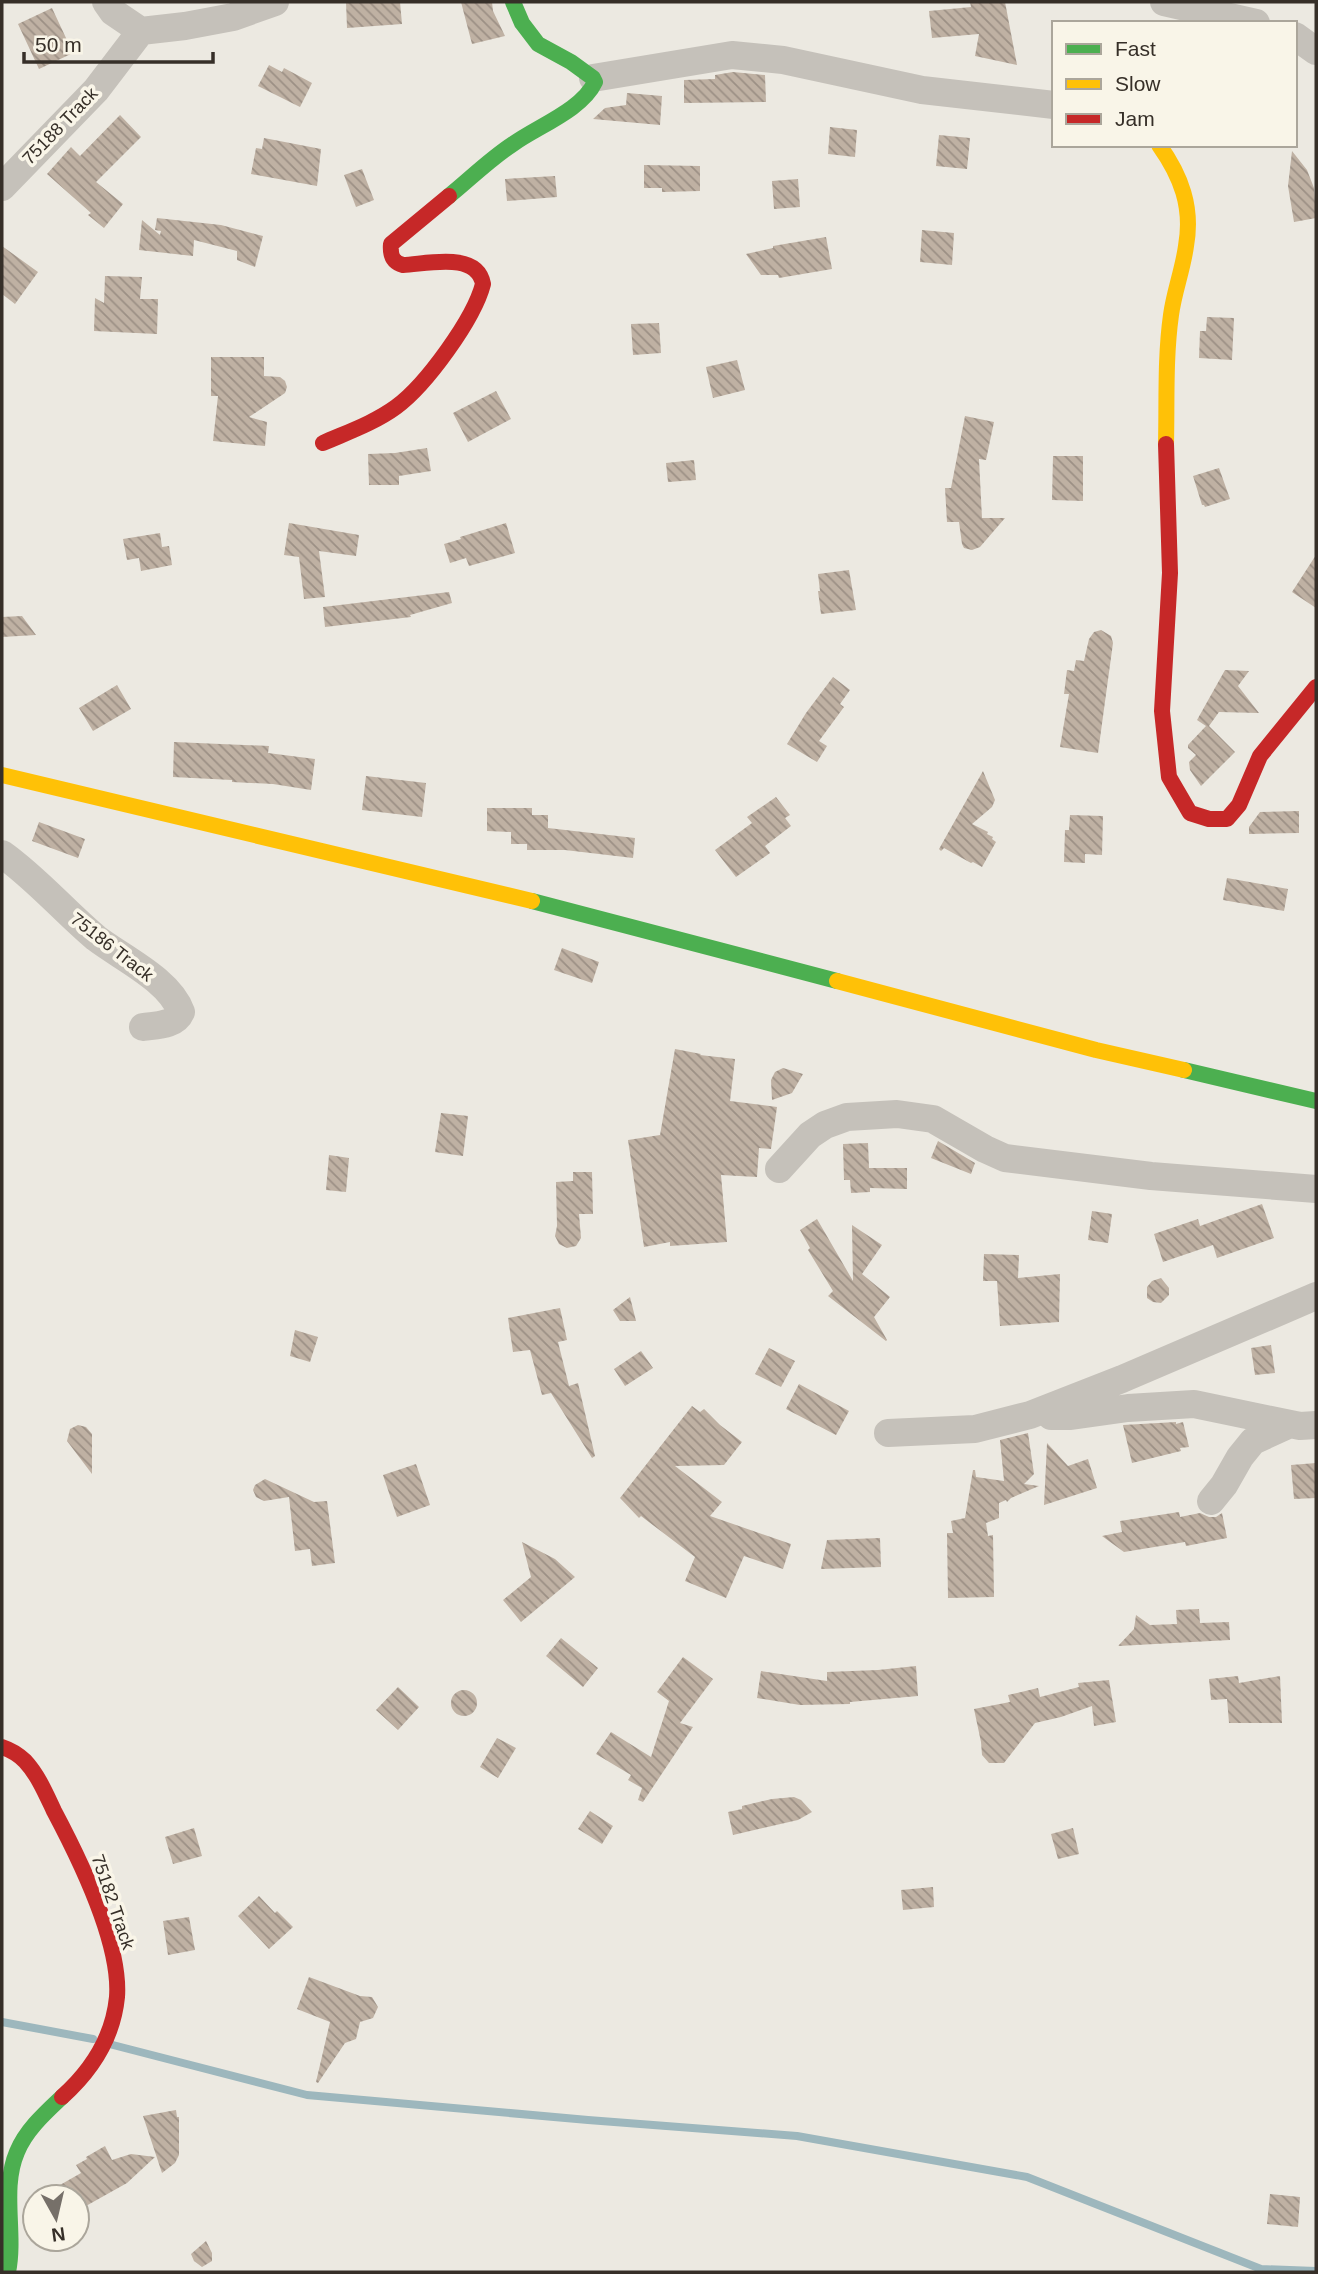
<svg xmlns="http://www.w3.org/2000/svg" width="1318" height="2274" font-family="Helvetica,sans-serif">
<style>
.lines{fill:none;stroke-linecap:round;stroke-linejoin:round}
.stream{stroke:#9db7bd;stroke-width:8}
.building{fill:url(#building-back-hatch)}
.street{stroke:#c5c1ba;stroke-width:28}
.fast{stroke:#4caf50;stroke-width:16}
.slow{stroke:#ffc107;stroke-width:16}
.jam{stroke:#c62828;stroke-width:16}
.labels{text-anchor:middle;stroke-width:7;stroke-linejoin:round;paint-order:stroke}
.street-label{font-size:18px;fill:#362f28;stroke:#f9f5e8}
</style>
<defs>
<pattern id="building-back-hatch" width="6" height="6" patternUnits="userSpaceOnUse" patternTransform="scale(1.75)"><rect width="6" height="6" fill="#bfb1a3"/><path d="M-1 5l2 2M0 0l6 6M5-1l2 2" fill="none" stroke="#9c9085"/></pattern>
</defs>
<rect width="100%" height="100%" fill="#ece9e1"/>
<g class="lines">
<path class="stream" d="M2,2022L93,2039
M113,2045L307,2095L588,2120L797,2136L1027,2177L1261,2269L1316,2271"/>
</g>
<path class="building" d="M346,2H400L402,24L347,28Z
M461,2H492L493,11L505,36L472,44Z
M970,2H1005L1017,65L975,56L979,34L932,38L929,11L971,7Z
M52,8L73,53L39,69L18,24Z
M269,65L282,72L284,68L312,83L300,107L258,86Z
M733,72L765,75L766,102L684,103V80L715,79V75Z
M627,93L662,96L660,125L593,119L605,108L626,105Z
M120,115L141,137L96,182L123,204L104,228L88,215L91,213L47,174L71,147L80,156Z
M830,127L857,130L855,157L828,154Z
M939,135L970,138L967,169L936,166Z
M264,138L321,149L317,186L251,174L256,148L262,149Z
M1292,151L1307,170L1314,188L1316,218L1294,222L1288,186Z
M644,165L700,166V191L662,192V188H644Z
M362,169L374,200L356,207L344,175Z
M555,176L557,197L507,201L505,179Z
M798,179L800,207L774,209L772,181Z
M157,218L221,225L263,236L255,267L237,260V251L194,240L193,256L139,250L142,220L160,235L161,231L155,230Z
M922,230L954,233L952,265L920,262Z
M826,237L832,269L779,278L778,275H761L746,254L773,248V246Z
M2,246L38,272L15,304L2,294Z
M105,276L142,277L140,299H158L157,334L94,331L95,298L104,303Z
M1207,317L1234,318L1232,360L1199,358L1200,331H1206Z
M659,323L661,353L633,355L631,324Z
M211,357H264V376L280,377L285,381L287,387L285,393L249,417L267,422L265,446L213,441L218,396H211Z
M737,360L745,390L713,398L706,367Z
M496,391L511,419L468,442L453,413Z
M965,416L994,422L986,460L979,459L982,518H1005L980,547L972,550L964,548L962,544L959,522H947L945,488H951Z
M427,448L431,471L399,476V485H369L368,454L395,453Z
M1053,456H1083V501L1052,500Z
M694,460L696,480L668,482L666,463Z
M1219,468L1230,499L1205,507L1204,505H1202L1193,476Z
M289,523L359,535L356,556L319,551L325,597L304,599L299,557L284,555Z
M506,523L515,553L469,566L466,558L450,563L444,544L461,539L460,537Z
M160,533L162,547L169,546L172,565L141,571L139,558L127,560L123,539Z
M1316,555V608L1292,592Z
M849,570L856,610L821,614L818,591H820L818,574Z
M449,592L452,603L410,615L411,617L325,627L323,607Z
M22,616L36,635L2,637V617Z
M1101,630L1111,636L1113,643L1098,753L1060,747L1069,694H1064L1067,670L1074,671L1076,660L1084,661L1089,639L1094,632Z
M1225,670L1249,671L1238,686L1259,713L1219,712L1209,726L1235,752L1201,786L1190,770L1189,762L1196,755L1188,748V745L1206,726L1197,720Z
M833,677L850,690L840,704L844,707L819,741L827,746L817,762L787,744L806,713Z
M117,685L131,709L93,731L79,708Z
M174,742L269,746L268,753L315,759L311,790L273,784L232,782V780L173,777Z
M983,771L995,800L992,807L972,824L988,832L987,834L993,837L992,839L996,842L982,867L973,862L971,863L944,848L941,851L939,849Z
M366,776L426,783L422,817L362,810Z
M776,797L790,815L785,818L791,826L765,846L770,853L736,877L715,850L752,823L747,817Z
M487,808H532V815H548V828L635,838L633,858L565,850H527V844H511V832L487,831Z
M1299,811V833L1249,834V827L1260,812Z
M1070,815L1103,816L1102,855L1085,854V863L1064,862L1065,830H1069Z
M39,822L85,839L78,858L32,841Z
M1227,878L1288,889L1284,911L1223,900Z
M562,948L599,962L592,983L554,970Z
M675,1049L701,1054L700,1055L735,1059L730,1101L777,1107L771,1149L759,1148L757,1177L721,1175L727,1242L670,1246V1242L644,1247L628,1140L660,1135Z
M783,1068L803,1074L792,1093L772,1100L771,1080L775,1072Z
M441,1113L468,1116L463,1156L435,1152Z
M938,1141L975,1163L971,1174L931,1158Z
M868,1143L869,1168H907V1189L870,1188V1192L851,1193L850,1180H844L843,1144Z
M329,1155L349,1158L346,1192L326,1190Z
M573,1172H592L593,1214H579L581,1238L576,1246L567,1248L559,1244L555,1236L557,1226L556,1182L573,1181Z
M1262,1204L1274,1238L1217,1258L1213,1245L1163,1262L1154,1234L1198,1219L1200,1226Z
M1092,1211L1112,1214L1108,1243L1088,1240Z
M817,1219L853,1281L852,1225L882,1245L862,1274L890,1297L874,1317L887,1340L886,1341L828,1296L833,1291L808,1250L810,1248L800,1230Z
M984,1254L1019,1255L1018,1278L1060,1274L1059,1322L1000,1326L997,1281H983Z
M1161,1278L1169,1288V1295L1161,1303L1153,1302L1147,1298V1287L1152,1281Z
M630,1297L636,1321H620L613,1310Z
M560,1308L567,1340L558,1342L569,1386L578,1383L595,1456L592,1458L551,1393L542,1395L530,1350L513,1352L508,1318Z
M295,1330L318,1337L310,1362L290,1356Z
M1271,1345L1275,1373L1255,1375L1251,1348Z
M769,1348L795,1361L781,1387L755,1374Z
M641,1351L653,1368L625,1386L614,1369Z
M799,1384L849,1411L836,1435L786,1409Z
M692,1406L700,1412L704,1409L720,1425L742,1442L724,1465L675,1466L722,1502L710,1516L791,1544L783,1569L744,1556L726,1598L685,1581L695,1557L641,1516L639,1518L620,1498Z
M1176,1422V1424L1183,1422L1189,1447L1180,1448L1181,1451L1132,1463L1123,1425Z
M78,1425L86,1427L92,1434V1474L67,1441L70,1429Z
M1028,1433L1034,1474L1024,1484L1039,1486L1011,1498L1007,1502L1006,1500L999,1503V1518L986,1523L988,1536L993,1535L994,1597L948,1598L947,1533H953L951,1521L965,1518L973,1470H975L976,1477L1004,1481L1000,1440Z
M1047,1443L1068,1466L1088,1459L1097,1488L1044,1505Z
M1316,1463V1498L1294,1499L1291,1465Z
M416,1464L430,1505L397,1517L383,1475Z
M265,1479L314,1502L327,1501L335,1563L312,1566L310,1549L295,1551L289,1497L264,1501L256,1497L253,1490L255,1485Z
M1179,1512L1180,1517L1200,1513L1209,1517H1216L1222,1513L1227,1538L1186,1546L1185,1542L1124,1552L1102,1536L1122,1532L1120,1521Z
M880,1538L881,1567L821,1569L827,1540Z
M522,1542L555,1559L575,1577L521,1622L503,1600L531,1577Z
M1199,1609L1200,1623L1229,1622L1230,1640L1118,1646L1134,1629L1136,1615L1150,1625L1177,1624L1176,1610Z
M561,1638L598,1668L583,1687L546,1656Z
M683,1657L713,1679L680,1723L693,1727L643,1802L638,1800L642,1788L628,1780L631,1775L596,1754L611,1732L651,1757L669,1701L657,1692Z
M916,1666L918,1696L850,1702V1704L800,1705L757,1698L761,1671L827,1681V1672L878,1670Z
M1238,1676L1239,1683L1280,1676L1282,1723H1229L1227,1699L1211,1700L1209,1679Z
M1109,1680L1116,1722L1094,1726L1092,1706L1061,1717L1035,1723L1004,1763H989L982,1755L981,1742L974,1709L1010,1702L1008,1695L1038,1688L1040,1697L1079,1687L1078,1683Z
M398,1687L419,1707L398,1730L376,1710Z
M451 1703a13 13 0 1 1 26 0a13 13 0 1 1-26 0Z
M497,1738L516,1748L498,1778L480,1767Z
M794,1797L801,1800L812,1812L798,1820L733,1835L728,1812L742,1809V1806L772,1799Z
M590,1811L613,1826L602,1844L578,1829Z
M194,1828L202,1856L173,1864L165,1837Z
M1073,1828L1079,1854L1058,1859L1051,1834Z
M933,1887L934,1907L903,1910L901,1890Z
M259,1896L275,1913L277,1911L293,1927L269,1949L238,1916Z
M189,1917L195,1950L168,1955L163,1921Z
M309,1977L360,1996L372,1997L378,2007L373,2018L360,2022L356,2039L345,2043L318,2083L316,2082L330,2022L297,2009Z
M176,2110L177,2117H179V2155L175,2163L162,2173L143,2116Z
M105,2146L112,2160L131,2154L155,2157L127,2183L77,2211V2197H39L81,2173L76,2165L87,2159L86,2157Z
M1270,2194L1300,2197L1298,2227L1267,2224Z
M206,2241L212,2253V2261L202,2267L194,2261L191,2254Z"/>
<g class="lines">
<path class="street" d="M106,2L113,12L141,31L185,26L233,17L275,2
M1164,2L1256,23
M1295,36L1316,51
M593,78L732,55L783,60L922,90L1054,105
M2,187L96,90L141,31
M2,854C36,878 64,911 96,938C122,958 170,980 181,1012C175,1026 156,1025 143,1027
M779,1169L810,1135L825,1125L847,1117L897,1114L933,1119L985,1149L1005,1158L1151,1176L1316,1189
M1051,1416H1071L1128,1408L1194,1404L1300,1426L1316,1425
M888,1433L975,1429L1030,1415L1122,1379L1316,1296
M1211,1501L1224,1485L1240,1457L1253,1441L1290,1424"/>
<path class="fast" d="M449,196C470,179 490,159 513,144C538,126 582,110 595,82L593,78L571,62L538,44L522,23L513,2
M532,901L837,981
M1184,1070L1316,1101
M8,2272C16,2233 1,2189 17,2152C26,2130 45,2113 62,2097"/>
<path class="slow" d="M1159,145C1181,176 1193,207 1186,246C1183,269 1174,292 1171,315C1165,358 1167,401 1166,444
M2,775L532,901
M837,981L1096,1050L1184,1070"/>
<path class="jam" d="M323,443C348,432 374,423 396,407C426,385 474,319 483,284C477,251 427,264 403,265C392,262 390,255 391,244L449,196
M1166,444L1170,573L1162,711L1169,777L1190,813L1209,819H1227L1239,805L1260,756L1316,687
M2,1747C11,1750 18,1754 25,1761C38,1775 46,1794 54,1811C79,1858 121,1943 117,1997C113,2037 91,2071 62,2097"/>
</g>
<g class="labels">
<g class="street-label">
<text transform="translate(60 126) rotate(-46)" y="6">75188 Track</text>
<text transform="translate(112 947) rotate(38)" y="6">75186 Track</text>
<text transform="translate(113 1902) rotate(71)" y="6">75182 Track</text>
</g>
</g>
<rect width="1318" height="2274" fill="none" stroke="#362f28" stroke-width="7"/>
<rect x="1052" y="21" width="245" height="126" fill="#f9f5e8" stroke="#aba69b" stroke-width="2"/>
<rect x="1066" y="44" width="35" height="10" fill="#4caf50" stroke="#aba69b" stroke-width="2"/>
<text x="1115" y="56" font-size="21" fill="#362f28">Fast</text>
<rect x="1066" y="79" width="35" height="10" fill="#ffc107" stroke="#aba69b" stroke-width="2"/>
<text x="1115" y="91" font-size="21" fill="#362f28">Slow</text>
<rect x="1066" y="114" width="35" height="10" fill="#c62828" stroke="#aba69b" stroke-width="2"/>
<text x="1115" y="126" font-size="21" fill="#362f28">Jam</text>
<g transform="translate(56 2218) rotate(172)"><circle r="33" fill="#f9f5e8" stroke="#aba69b" stroke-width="2"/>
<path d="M0-5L12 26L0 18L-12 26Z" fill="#767069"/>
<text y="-10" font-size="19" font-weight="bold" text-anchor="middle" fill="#362f28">N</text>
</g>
<path d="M24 52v10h189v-10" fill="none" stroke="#362f28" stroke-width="3.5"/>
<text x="35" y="52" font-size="21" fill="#362f28" stroke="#f9f5e8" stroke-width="5" paint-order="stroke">50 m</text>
</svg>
